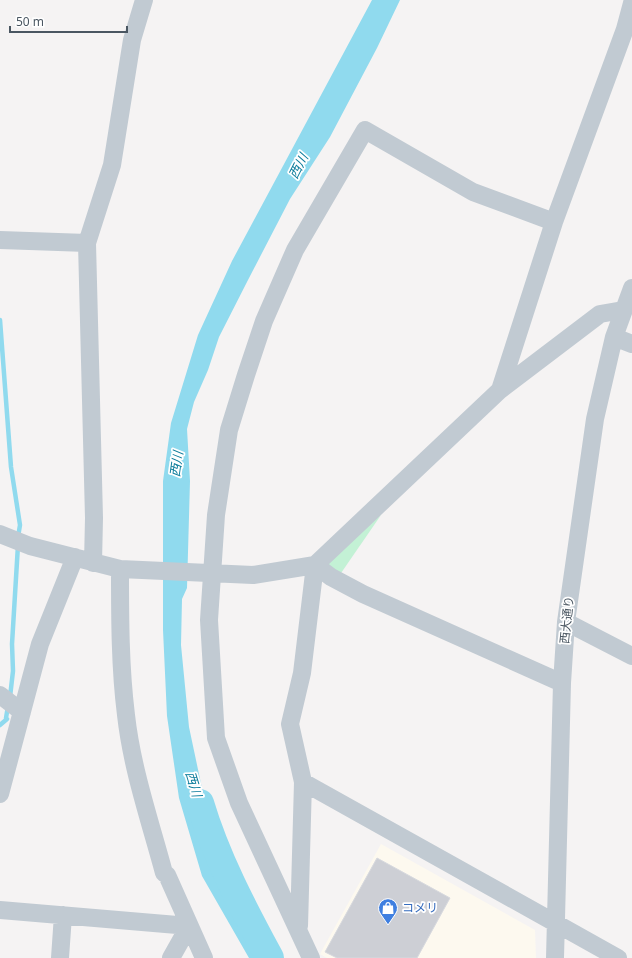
<svg xmlns="http://www.w3.org/2000/svg" width="632" height="958" font-family="'Noto Sans','Noto Sans JP',sans-serif">
<style>
.commercial{fill:#fdf9ef}
.green{fill:#c3f1d5}
.water{fill:#90daee}
.lines{fill:none;stroke-linecap:round;stroke-linejoin:round}
.stream{stroke:#90daee;stroke-width:4.5}
.river{stroke:#90daee;stroke-width:28}
.building{fill:#cdcfd5;stroke:#d7d9de}
.minor{stroke:#c1cad2;stroke-width:18}
.labels{text-anchor:middle;stroke-width:3.5;stroke-linejoin:round;paint-order:stroke}
.street-label{font-size:12px;fill:#4a5661;stroke:#fff}
.shop-label{font-size:12px;fill:#366cbe;stroke:#fff;text-anchor:start}
.water-label{font-size:13px;font-style:italic;fill:#0c7c9b;stroke:#fff}
</style>
<rect width="100%" height="100%" fill="#f5f3f3"/>
<path class="commercial" d="M381,844L535,930L536,958H327L320,954Z"/>
<path class="green" d="M381,515L339,576L320,565Z"/>
<path class="water" d="M372,0H400L377,48L330,137L290,199L248,280L219,337L208,370L194,402L187,429L190,481L187,588L182,599L181,645L189,727L218,864L233,897L276,958H249L202,876L179,798L167,716L163,630V481L171,423L198,335L232,261Z"/>
<g class="lines">
<path class="stream" d="M0,320L11,467L20,525L18,537
M10,697L13,671L12,644L18,545
M0,725L7,719L6,718L8,706"/>
<path class="river" d="M200,803C216,857 243,908 270,958"/>
</g>
<path class="building" d="M377,858L450,898L417,958H337L325,952Z"/>
<g class="lines">
<path class="minor" d="M0,240L87,243
M614,337L632,344
M500,390L554,222L625,29L632,3
M0,534L30,546L120,569L253,575L315,565L500,390L600,314L623,310
M93,563L94,518L87,243L112,165L132,40L144,0
M315,565L331,577L363,594L562,683
M120,569C120,618 120,667 126,715C132,769 150,821 164,873L167,875L204,958
M566,622L632,656
M0,695L22,712
M303,782L618,958
M0,794L40,644L75,557
M0,910L189,926
M299,926L303,782L290,724L302,673L315,565
M60,958L63,915
M171,958L189,926
M311,958L239,803L216,738L209,620L216,515L229,430L246,375L264,321L295,250L365,130L473,192L554,222
M555,958L562,683L566,622L595,419L614,337L632,288"/>
</g>
<defs>
<symbol id="shop-pin" viewBox="-11 -11 22 30"><path d="M0 17L-7.5 6A9.5 9.5 0 1 1 7.5 6Z" fill="#3f7fe0" stroke="#fff"/><path d="M-5-2.5h2.3a2.7 3.5 0 0 1 5.4 0H5L5.5 6h-11ZM-1.5-2.5h3a1.5 2.3 0 0 0-3 0Z" fill="#fff"/></symbol>
</defs>
<g fill-rule="evenodd">
<use href="#shop-pin" x="377" y="897" width="22" height="30"/>
</g>
<g class="labels">
<g class="street-label">
<text transform="translate(567 620) rotate(-84)" y="4">西大通り</text>
</g>
<g class="shop-label">
<text x="402" y="912">コメリ</text>
</g>
<g class="water-label">
<text transform="translate(298 166) rotate(-63)" y="5">西川</text>
<text transform="translate(176 464) rotate(-82)" y="5">西川</text>
<text transform="translate(194 784) rotate(73)" y="5">西川</text>
</g>
</g>
<path d="M10 26v6h117v-6" fill="none" stroke="#4a5661" stroke-width="2"/>
<text x="16" y="26" font-size="12" fill="#4a5661" stroke="#ffffff" stroke-width="3" paint-order="stroke">50 m</text>
</svg>
